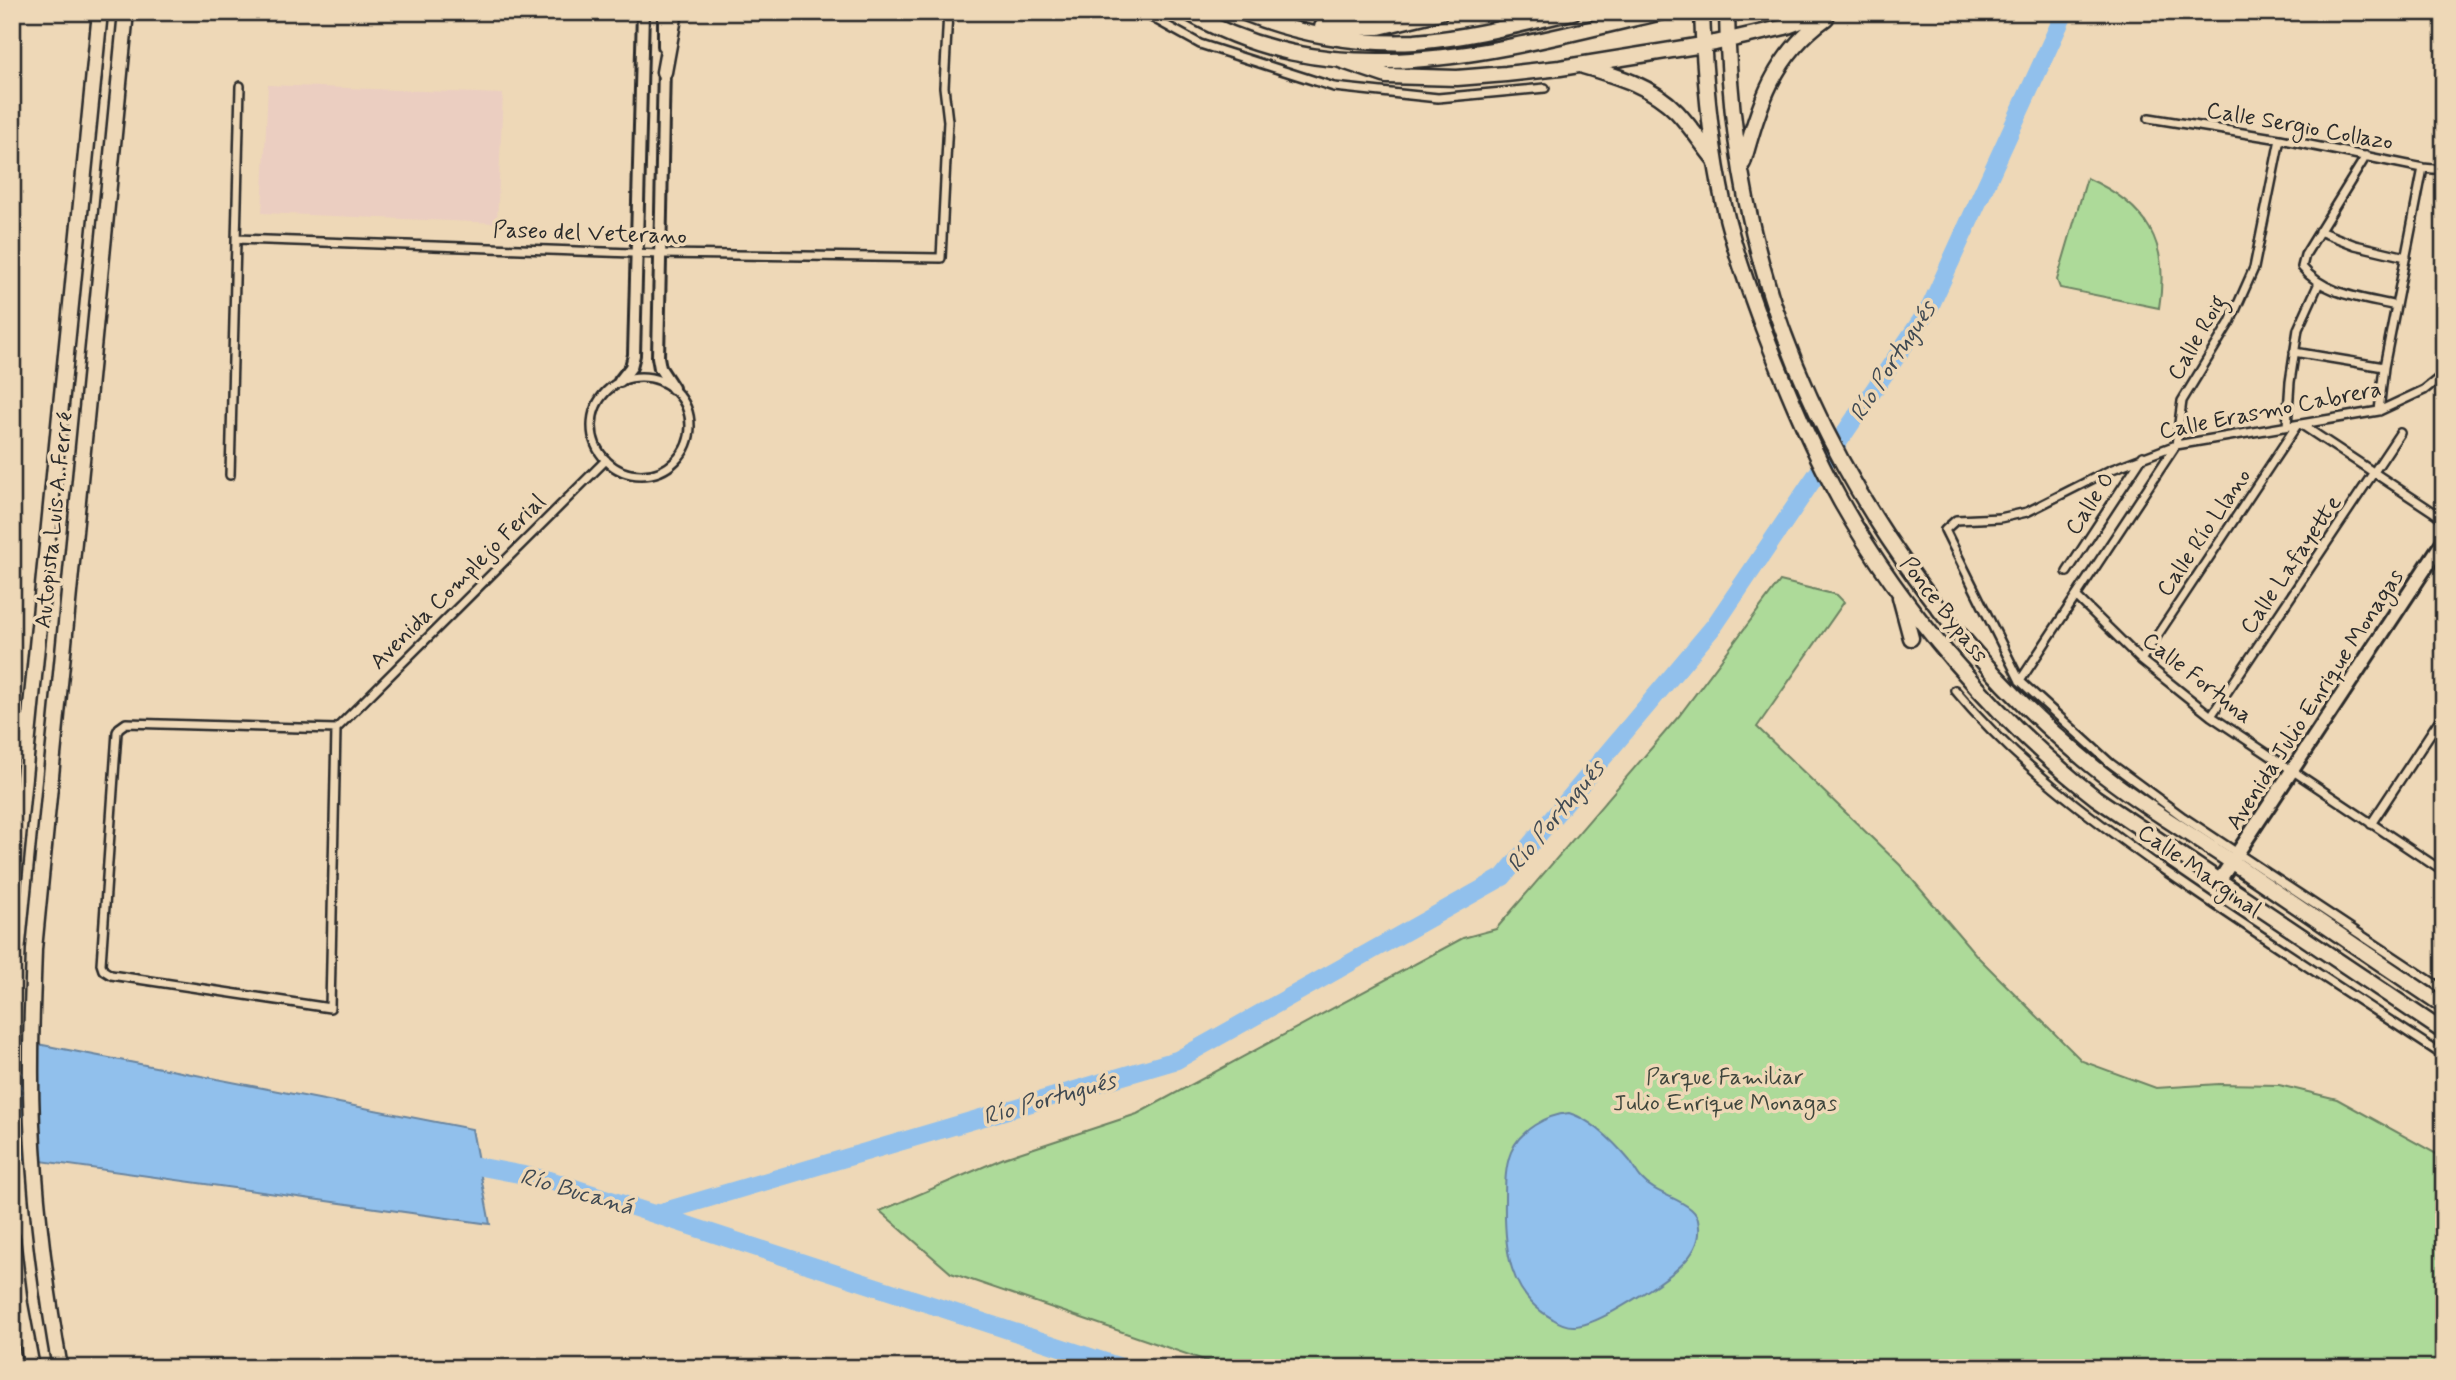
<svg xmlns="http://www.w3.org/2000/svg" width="2456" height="1380" font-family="Mynerve,sans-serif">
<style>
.built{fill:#ebcec1}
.green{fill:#adda99;stroke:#6c8262;stroke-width:2}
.water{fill:#91c0ec;stroke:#68849f;stroke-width:2}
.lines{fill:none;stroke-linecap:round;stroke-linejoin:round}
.river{stroke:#91c0ec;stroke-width:18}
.street-casing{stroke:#2b2b2b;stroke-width:12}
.secondary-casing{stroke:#2b2b2b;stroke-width:16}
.primary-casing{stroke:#2b2b2b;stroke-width:18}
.highway-casing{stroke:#2b2b2b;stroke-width:19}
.street{stroke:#eed8b7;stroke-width:7}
.secondary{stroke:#eed8b7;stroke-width:10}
.primary{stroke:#eed8b7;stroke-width:12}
.highway{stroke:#eed8b7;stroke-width:14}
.labels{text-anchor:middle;stroke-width:7;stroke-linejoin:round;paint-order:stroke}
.street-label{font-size:23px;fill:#2b2b2b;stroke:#eed8b7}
.park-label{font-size:23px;fill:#3e453c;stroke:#eed8b7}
.water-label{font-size:24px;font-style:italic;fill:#3f4952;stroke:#eed8b7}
</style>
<rect width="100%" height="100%" fill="#eed8b7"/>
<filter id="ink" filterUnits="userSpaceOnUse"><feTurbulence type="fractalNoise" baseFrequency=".0143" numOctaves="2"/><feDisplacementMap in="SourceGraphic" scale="14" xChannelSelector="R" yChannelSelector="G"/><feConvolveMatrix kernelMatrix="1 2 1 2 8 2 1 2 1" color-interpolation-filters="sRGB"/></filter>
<g filter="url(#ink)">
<path class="built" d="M268,85L503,94L497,223L262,213Z"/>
<path class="green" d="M2087,178C2147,205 2170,242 2159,308L2060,288L2057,280Z
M1780,581L1837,595L1844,602L1757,727L1900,865L1977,956L2082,1061L2156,1088L2219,1084L2279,1085L2337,1099L2444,1158V1368H1227L951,1273L880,1211L1004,1158L1137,1114L1463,938L1496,929L1679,716Z"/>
<path class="water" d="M12,1039L472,1129L490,1224L12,1157Z
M1569,1113C1593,1120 1614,1142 1630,1161C1634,1167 1637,1174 1642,1179C1654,1193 1677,1197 1691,1209C1698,1215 1698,1219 1699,1227C1702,1257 1665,1279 1644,1293C1628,1303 1591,1327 1573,1326C1565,1326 1559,1323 1553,1319C1508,1295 1504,1246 1505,1200C1505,1184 1505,1167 1511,1152C1520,1130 1546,1115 1569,1113Z"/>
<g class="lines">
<path class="river" d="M456,1162L550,1180L1124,1368
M655,1214L1177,1060L1503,877L1714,626L1930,307L2065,12"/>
<defs>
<path id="street" d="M1142,12L1200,44L1334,87L1438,98L1545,88
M2149,118L2280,139L2423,168L2444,170
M2366,156L2305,255L2302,267C2324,295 2363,298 2396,306
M2319,231L2355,245L2406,257
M237,239L660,254L941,258L948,121L944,87L948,12
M2294,352L2384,367
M2444,374L2424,390L2379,411L2176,445L2110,470L2027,512L2000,518L1956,520L1945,530L2020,681L2110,763L2183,817L2444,990
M592 426a49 49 0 1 1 98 0a49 49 0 1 1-98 0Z
M2379,411L2384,367L2423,168
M2302,425L2444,519
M2287,426L2290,382L2298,329L2319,283
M230,475L240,86
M2067,572L2143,456
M2077,597L2141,660L2211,716L2444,872
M2141,660L2297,425
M2020,681L2176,445L2182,401L2230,322L2254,268L2280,139
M1955,690C2014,761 2089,817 2164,870C2256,934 2350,994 2444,1056
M2211,716L2400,433
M126,723L336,729L330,1008L111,975L103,970L101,964L117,732L119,728Z
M336,729L606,460
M2371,824L2444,713"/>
<path id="secondary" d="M664,12V46
M664,66L658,357L660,368L673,388
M620,381L631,367L634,355L643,12"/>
<path id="primary" d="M2219,881L2444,540"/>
<path id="highway" d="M1187,12C1340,101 1502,49 1662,12
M1242,12C1296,34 1357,45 1415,42C1468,38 1521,24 1573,12
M1702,12C1704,70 1709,129 1720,186C1729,235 1746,282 1763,328C1786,388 1810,446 1841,502C1902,610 1998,722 2096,798L2444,1032
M1727,12C1728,95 1739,182 1761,262C1813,453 1938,640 2091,765C2136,802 2186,831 2235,864C2304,911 2374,959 2444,1006
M1322,27H1379L1441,12
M1340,60L1387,76L1457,78L1506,74L1560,68L1715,43L1785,27L1825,12
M1583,66C1617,76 1652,86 1677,112C1691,127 1702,144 1715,160
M664,72L675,12
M1743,163C1760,103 1773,56 1826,18
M1900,597L1911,638
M12,898L100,12
M12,1238L20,1304L32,1368
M60,1368C42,1267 30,1164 31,1061C31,1023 33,986 34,949L126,12"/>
</defs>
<use href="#street" class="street-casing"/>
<use href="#secondary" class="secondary-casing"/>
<use href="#primary" class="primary-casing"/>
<use href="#highway" class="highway-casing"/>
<use href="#street" class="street"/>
<use href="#secondary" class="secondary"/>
<use href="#primary" class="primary"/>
<use href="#highway" class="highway"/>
</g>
</g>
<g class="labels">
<g class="street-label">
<text transform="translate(2300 125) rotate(10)" y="8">Calle Sergio Collazo</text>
<text transform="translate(590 232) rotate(2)" y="8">Paseo del Veterano</text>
<text transform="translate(2196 337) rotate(-60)" y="8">Calle Roig</text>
<text transform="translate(2270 409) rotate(-11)" y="8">Calle Erasmo Cabrera</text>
<text transform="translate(2089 503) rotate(-57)" y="8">Calle O</text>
<text transform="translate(53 520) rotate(-84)" y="8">Autopista Luis A. Ferré</text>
<text transform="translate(2203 532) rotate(-56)" y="8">Calle Río Llano</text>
<text transform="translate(2290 564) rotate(-56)" y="8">Calle Lafayette</text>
<text transform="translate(457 581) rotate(-45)" y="8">Avenida Complejo Ferial</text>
<text transform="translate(1945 609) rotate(52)" y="8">Ponce Bypass</text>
<text transform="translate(2198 677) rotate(38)" y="8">Calle Fortuna</text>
<text transform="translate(2314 699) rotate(-57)" y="8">Avenida Julio Enrique Monagas</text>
<text transform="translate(2200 870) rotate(35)" y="8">Calle Marginal</text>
</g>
<g class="park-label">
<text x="1725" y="1084">Parque Familiar<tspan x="1725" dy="26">Julio Enrique Monagas</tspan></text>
</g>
<g class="water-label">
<text transform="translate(1892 361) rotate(-57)" y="8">Río Portugués</text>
<text transform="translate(1555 816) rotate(-50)" y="8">Río Portugués</text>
<text transform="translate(1049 1098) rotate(-16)" y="8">Río Portugués</text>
<text transform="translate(577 1191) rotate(16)" y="8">Río Bucaná</text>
</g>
</g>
<rect width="2456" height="1380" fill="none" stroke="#eed8b7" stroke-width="42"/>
<rect x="21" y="21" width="2414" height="1338" fill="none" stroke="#2b2b2b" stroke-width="2.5" filter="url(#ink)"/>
</svg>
